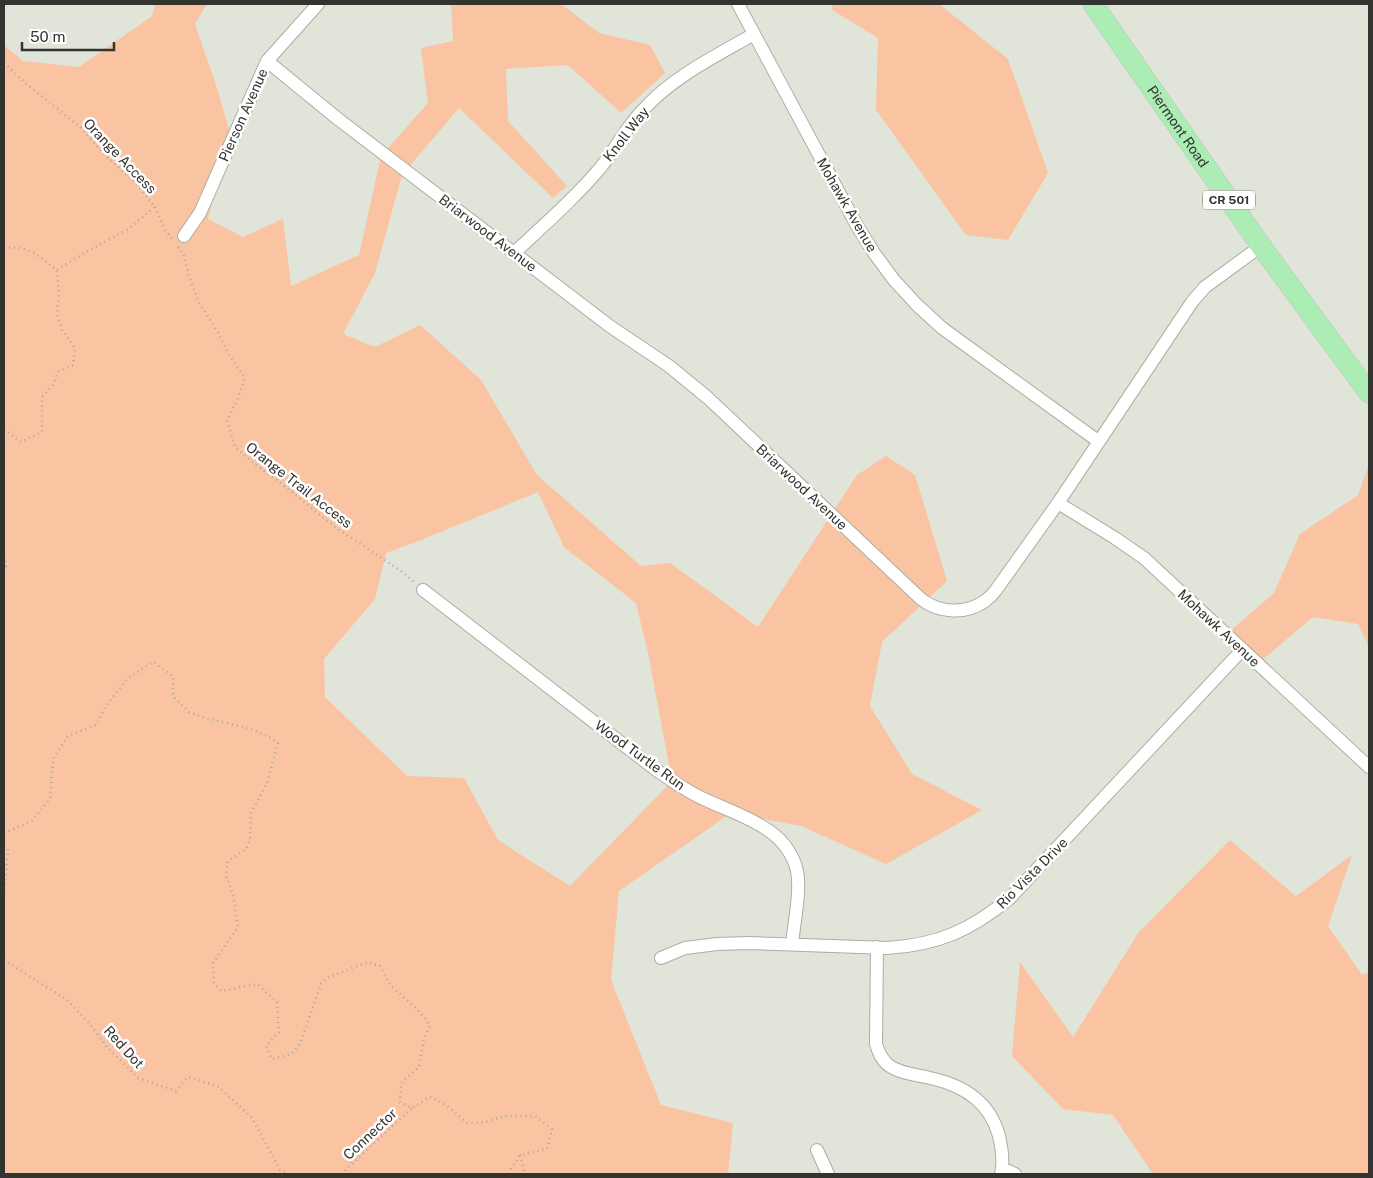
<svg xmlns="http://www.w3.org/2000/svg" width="1373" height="1178" font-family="'Public Sans',sans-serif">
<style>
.green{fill:#fac3a1;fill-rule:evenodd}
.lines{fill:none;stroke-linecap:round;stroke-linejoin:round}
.minor-casing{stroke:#abaea3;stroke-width:14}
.primary-casing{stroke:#c2c2c1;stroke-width:21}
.path{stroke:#a8aaa1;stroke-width:2.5;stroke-dasharray:1 4;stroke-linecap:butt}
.minor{stroke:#fff;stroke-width:12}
.primary{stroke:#acecb5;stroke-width:20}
.labels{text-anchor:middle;stroke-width:5;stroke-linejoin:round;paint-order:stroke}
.shield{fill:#fff;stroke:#70716e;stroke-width:1}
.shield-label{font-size:12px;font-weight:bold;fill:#333430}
.street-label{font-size:14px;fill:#333430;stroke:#fff}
</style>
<rect width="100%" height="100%" fill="#e1e4d8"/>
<path class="green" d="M155,4H207L195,24L217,88L230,133L208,219L243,237L283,219L291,286L359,255L381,156L428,103L421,48L453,41L451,4H561L599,33L650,45L665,73L621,113L568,65L506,69L508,121L567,186L553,198L459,108L402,175L375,273L343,334L375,347L420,325L481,380L537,475L641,566L670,563L758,627L857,475L886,456L915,475L947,581L882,642L870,706L912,774L982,810L886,864L801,826L731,813L619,891L611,980L661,1105L733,1123L728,1174H4V45L23,61L79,67L152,16ZM538,492L564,547L636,603L648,653L672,781L570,886L498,840L464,778L407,776L325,697L324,659L375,599L386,553L421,540Z
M833,4H939L1008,59L1048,173L1008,240L966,235L876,110L878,38L832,10Z
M1369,464V647L1358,624L1313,617L1255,666L1223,637L1274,593L1300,534L1358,495Z
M1230,840L1296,896L1352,855L1328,926L1362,975L1369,972V1174H1153L1113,1115L1063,1109L1012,1056L1020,962L1073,1037L1139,932Z"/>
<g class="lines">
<defs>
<path id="minor" d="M738,4L856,224L874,253L894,280L917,305L942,328L1098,441
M267,61L338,119L611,327L669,366L708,398L921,599C939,613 965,615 985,601C989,598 993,594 996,590L1058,503L1192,302L1205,287L1261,246
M184,236L200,213L267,61L318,4
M514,253C544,225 575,198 601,167C616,148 627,126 644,109C674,76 716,56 754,34
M1058,503L1115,538L1144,558L1369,767
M423,590L655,769C671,780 686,791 704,799C739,816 787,827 797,871C801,891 794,923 792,944
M877,947L876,1044C879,1054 883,1063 893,1068C904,1074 918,1075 930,1078C963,1085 990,1102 999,1136C1002,1149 1004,1162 1001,1174
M661,958L685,948L717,944L749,943L887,948C938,945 971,930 1010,898L1242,650
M817,1150L828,1174
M1003,1168L1015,1174"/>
<g id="primary">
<path id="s1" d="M1093,4L1261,246L1369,393"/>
</g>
</defs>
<use href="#minor" class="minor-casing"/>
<use href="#primary" class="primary-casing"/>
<path class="path" d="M4,63L23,81L80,127L109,159L137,184L155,207L128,229L81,255L57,270
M155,207L165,230L172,239
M4,247L21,248L34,253L57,270L59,294L57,314L62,330L75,348L73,365L58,372L53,385L42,397V432L21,442L4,429
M178,247L183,253L189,276L199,303L218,332L229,355L245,378L238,398L227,420L235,447L256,465L278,481L335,527L401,571L414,582
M4,556L6,566L4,568
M4,833L32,821L50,799L53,759L68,736L96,725L106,706L128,678L153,662L173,676V696L189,712L206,718L244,727L268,736L278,743L267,783L251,813L250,840L246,849L228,861L226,876L233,894L238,927L213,963L214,983L221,991L257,984L277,1002L279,1032L266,1046L272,1059L291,1054L300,1044L321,984L327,978L368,962L380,966L391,986L421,1013L430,1026L424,1038L419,1067L401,1083L400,1102L412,1108L430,1097L446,1105L467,1123L485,1122L505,1116H535L552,1129L547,1149L520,1155L511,1169L510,1174
M4,846L8,849L4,895
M4,960L67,1000L89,1023L107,1047L138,1078L176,1091L188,1077L219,1087L252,1118L280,1170L289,1174
M520,1155L525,1174
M341,1174L412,1108"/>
<use href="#minor" class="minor"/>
<use href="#primary" class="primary"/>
</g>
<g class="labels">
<rect class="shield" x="1203" y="190.5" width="52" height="19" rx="4"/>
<g class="shield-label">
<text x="1229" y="204">CR 501</text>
</g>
<g class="street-label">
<text transform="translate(243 115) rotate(-66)" y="5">Pierson Avenue</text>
<text dy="5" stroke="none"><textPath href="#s1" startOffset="149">Piermont Road</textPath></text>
<text transform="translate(626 134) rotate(-52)" y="5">Knoll Way</text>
<text transform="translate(120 156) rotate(46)" y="5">Orange Access</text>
<text transform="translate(847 205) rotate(60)" y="5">Mohawk Avenue</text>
<text transform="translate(488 233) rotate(37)" y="5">Briarwood Avenue</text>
<text transform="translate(299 485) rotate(38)" y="5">Orange Trail Access</text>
<text transform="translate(802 487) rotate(43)" y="5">Briarwood Avenue</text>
<text transform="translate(1219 628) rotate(43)" y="5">Mohawk Avenue</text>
<text transform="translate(640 755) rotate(36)" y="5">Wood Turtle Run</text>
<text transform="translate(1032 873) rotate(-45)" y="5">Rio Vista Drive</text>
<text transform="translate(124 1047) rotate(48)" y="5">Red Dot</text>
<text transform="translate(370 1134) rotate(-43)" y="5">Connector</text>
</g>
</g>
<rect width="1373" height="1178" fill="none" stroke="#333430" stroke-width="10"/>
<path d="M22 42v8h92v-8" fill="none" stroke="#333430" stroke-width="2.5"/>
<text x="30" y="42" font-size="15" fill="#333430" stroke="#ffffff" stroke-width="4" paint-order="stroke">50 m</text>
</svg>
